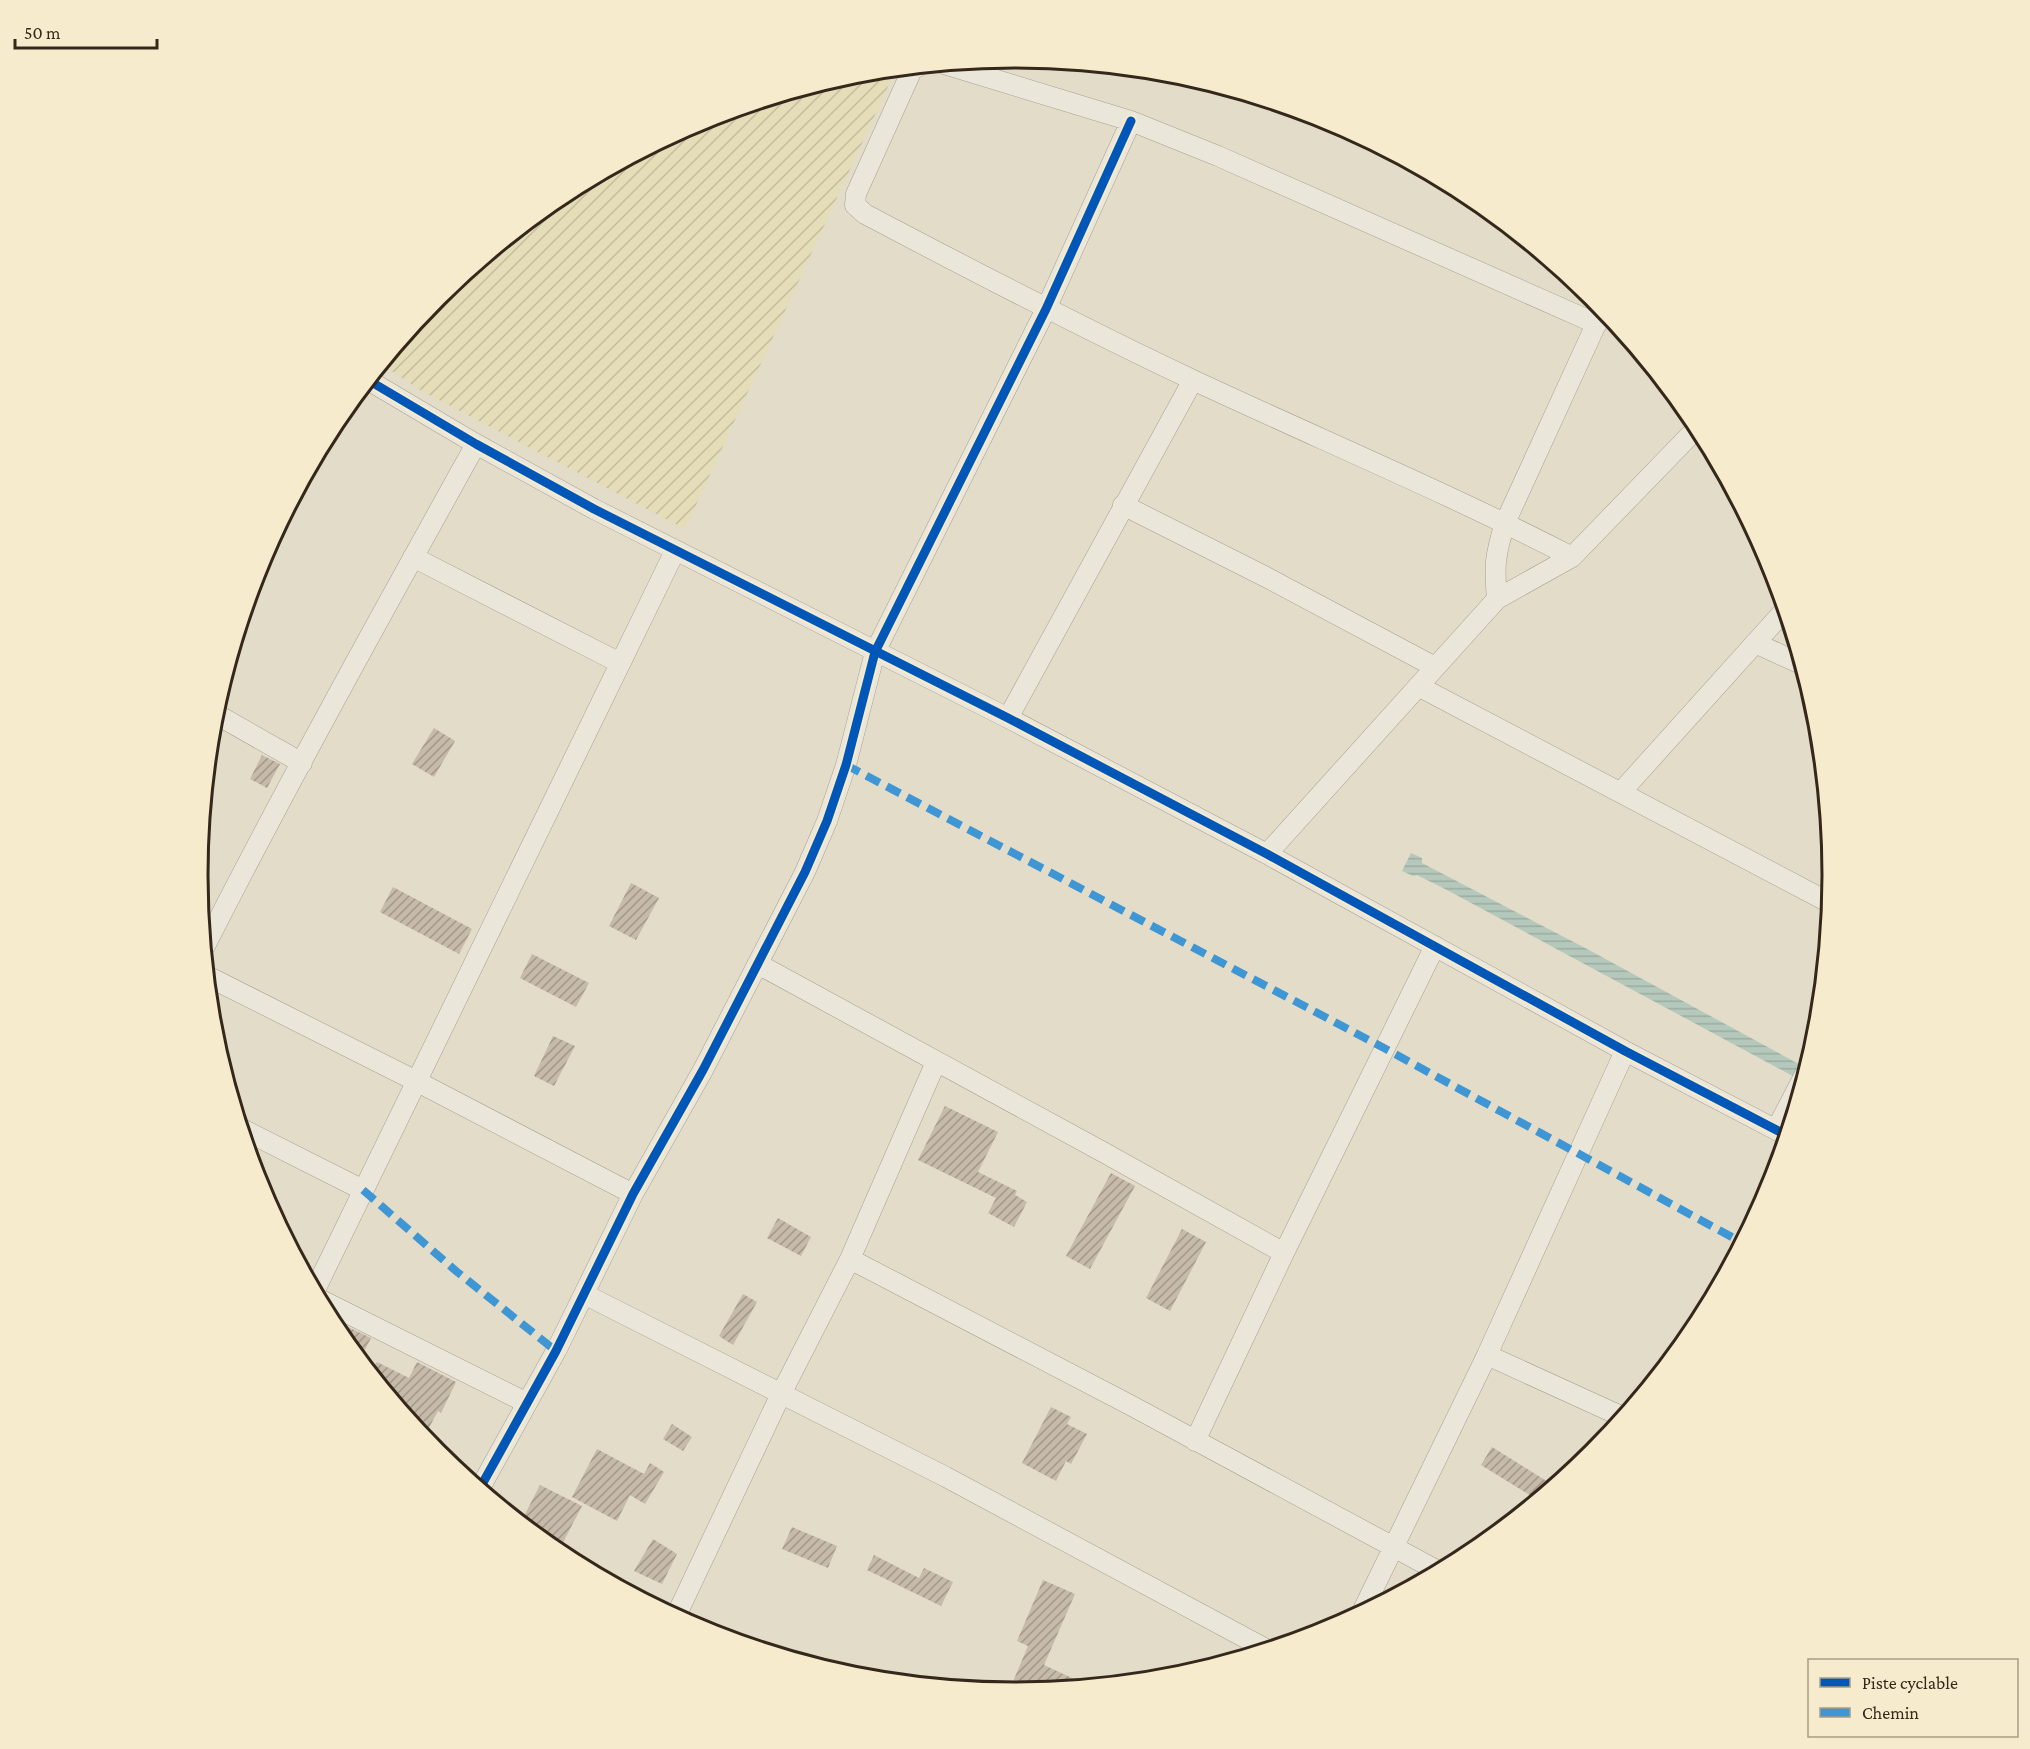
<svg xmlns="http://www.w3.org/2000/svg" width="2030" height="1749" font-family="'Crimson Pro',serif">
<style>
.farmland{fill:url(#farmland-furrows)}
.water{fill:url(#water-rules)}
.building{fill:url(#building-hatch)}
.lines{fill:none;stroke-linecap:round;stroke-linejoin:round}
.street-casing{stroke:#a7a092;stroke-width:21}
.street{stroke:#ebe6da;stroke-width:20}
.quiet{stroke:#3e96d4;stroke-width:8;stroke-dasharray:15 8;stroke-linecap:butt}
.cycleway-casing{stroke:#f6ebcc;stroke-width:13}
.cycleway{stroke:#0057b8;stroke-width:9}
.rim{fill:none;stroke:#35281b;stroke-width:3}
</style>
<defs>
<pattern id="farmland-furrows" width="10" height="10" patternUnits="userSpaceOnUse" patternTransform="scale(1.5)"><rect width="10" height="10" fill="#e4ddb8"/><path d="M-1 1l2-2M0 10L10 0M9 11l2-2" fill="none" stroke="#c4be9e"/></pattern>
<pattern id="water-rules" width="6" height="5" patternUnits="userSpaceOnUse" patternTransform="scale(1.5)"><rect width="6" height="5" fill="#b5c8bc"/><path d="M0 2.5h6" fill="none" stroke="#9caca1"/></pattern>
<pattern id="building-hatch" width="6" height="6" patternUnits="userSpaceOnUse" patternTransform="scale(1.5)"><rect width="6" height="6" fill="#c6baa9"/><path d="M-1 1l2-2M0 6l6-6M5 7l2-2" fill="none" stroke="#a29789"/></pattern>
</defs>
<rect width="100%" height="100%" fill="#e3dcc8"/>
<path class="farmland" d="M896,69L685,529L420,390L381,364L437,296L561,195L702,119L839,78L850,81L856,73Z"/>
<path class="water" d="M1411,853L1422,858V863L1589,950L1806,1068L1802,1081L1447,890L1417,875L1413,876L1402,871Z"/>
<path class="building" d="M434,728L455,741L434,777L412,764Z
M262,755L280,764L267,788L250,779Z
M631,883L659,898L636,940L609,926Z
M393,887L472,929L459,954L380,912Z
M532,954L589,983L576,1007L520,978Z
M553,1036L575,1046L554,1086L534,1076Z
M945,1106L998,1132L978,1172L1017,1191L1015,1195L1027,1202L1014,1227L988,1213L996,1198L918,1160Z
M1111,1173L1135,1186L1090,1269L1066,1256Z
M778,1218L811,1237L801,1256L767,1238Z
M1182,1229L1206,1242L1170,1311L1146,1298Z
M743,1294L757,1302L733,1345L719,1336Z
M329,1318L371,1338L360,1359L350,1347L353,1340L339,1333Z
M377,1362L409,1378L417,1362L456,1382L441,1413L438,1411L424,1437L370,1371Z
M1051,1407L1071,1417L1067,1424L1087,1434L1071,1464L1066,1461L1056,1481L1022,1463Z
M672,1424L692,1437L683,1451L663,1439Z
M1492,1447L1553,1485L1536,1499L1481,1465Z
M597,1449L644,1474L650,1463L664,1472L645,1504L630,1495L617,1521L572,1497Z
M540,1485L582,1506L558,1552L521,1522Z
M792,1527L837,1546L828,1568L782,1549Z
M653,1539L677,1554L662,1584L634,1571Z
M874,1555L919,1578L924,1568L953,1582L941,1606L867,1570Z
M1043,1580L1075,1594L1044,1665L1087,1685L1009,1691L1028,1646L1017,1641Z"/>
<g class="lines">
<defs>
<path id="street" d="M944,64L1131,121L1218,156L1597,324
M919,66L912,70L856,194L855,205L865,214C973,271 1082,328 1193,380C1319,439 1448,493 1572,557
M368,380L476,444L594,509L1008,718L1267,854L1625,1051L1786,1135
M1123,505L1266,577L1435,667
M413,557L620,663
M1497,599L1572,557L1698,427
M1755,643L1801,664
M1418,686L1830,903
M214,713L302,763
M1008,718L1193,380
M1621,792L1785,610
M1267,854L1497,599C1494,566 1495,555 1505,523L1603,309
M205,946C291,777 384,610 476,444
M758,964L1103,1152L1284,1253
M207,976L416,1081L633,1194
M242,1129L363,1190
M1776,1130L1804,1076
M850,1259L1132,1406L1438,1571
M315,1290L675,551
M584,1294L946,1477L1266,1649
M319,1299L527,1403
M1487,1355L1623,1417
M1195,1441L1284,1253L1435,946
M480,1488L556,1351L633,1194L703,1070L805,872L827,821L846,765L875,652L1046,309L1131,121
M1362,1612L1487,1355L1625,1051
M676,1616L781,1394L850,1259L936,1062"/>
</defs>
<use href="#street" class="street-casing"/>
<use href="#street" class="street"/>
<path class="quiet" d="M846,765L1384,1048L1741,1242
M363,1190L456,1271L556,1351"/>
<defs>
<path id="cycleway" d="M368,380L476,444L594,509L1008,718L1267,854L1625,1051L1786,1135
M480,1488L556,1351L633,1194L703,1070L805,872L827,821L846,765L875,652L1046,309L1131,121"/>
</defs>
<use href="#cycleway" class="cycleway-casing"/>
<use href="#cycleway" class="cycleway"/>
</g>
<path d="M0 0H2030V1749H0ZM208 875a807 807 0 1 1 1614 0a807 807 0 1 1-1614 0Z" fill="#f6ebcc" fill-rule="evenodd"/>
<path class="rim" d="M208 875a807 807 0 1 1 1614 0a807 807 0 1 1-1614 0Z"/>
<rect x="1808" y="1659" width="210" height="78" fill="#f6ebcc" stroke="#a99d85" stroke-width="1.5"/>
<rect x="1820" y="1678" width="30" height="9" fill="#0057b8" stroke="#a99d85" stroke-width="1.5"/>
<text x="1862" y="1689" font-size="18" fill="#35281b">Piste cyclable</text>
<rect x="1820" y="1708" width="30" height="9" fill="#3e96d4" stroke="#a99d85" stroke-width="1.5"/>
<text x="1862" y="1719" font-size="18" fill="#35281b">Chemin</text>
<path d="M15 39v9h142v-9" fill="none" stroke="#35281b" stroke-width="3"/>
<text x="24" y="39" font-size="18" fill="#35281b" stroke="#f6ebcc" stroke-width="4.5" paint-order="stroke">50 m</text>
</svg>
